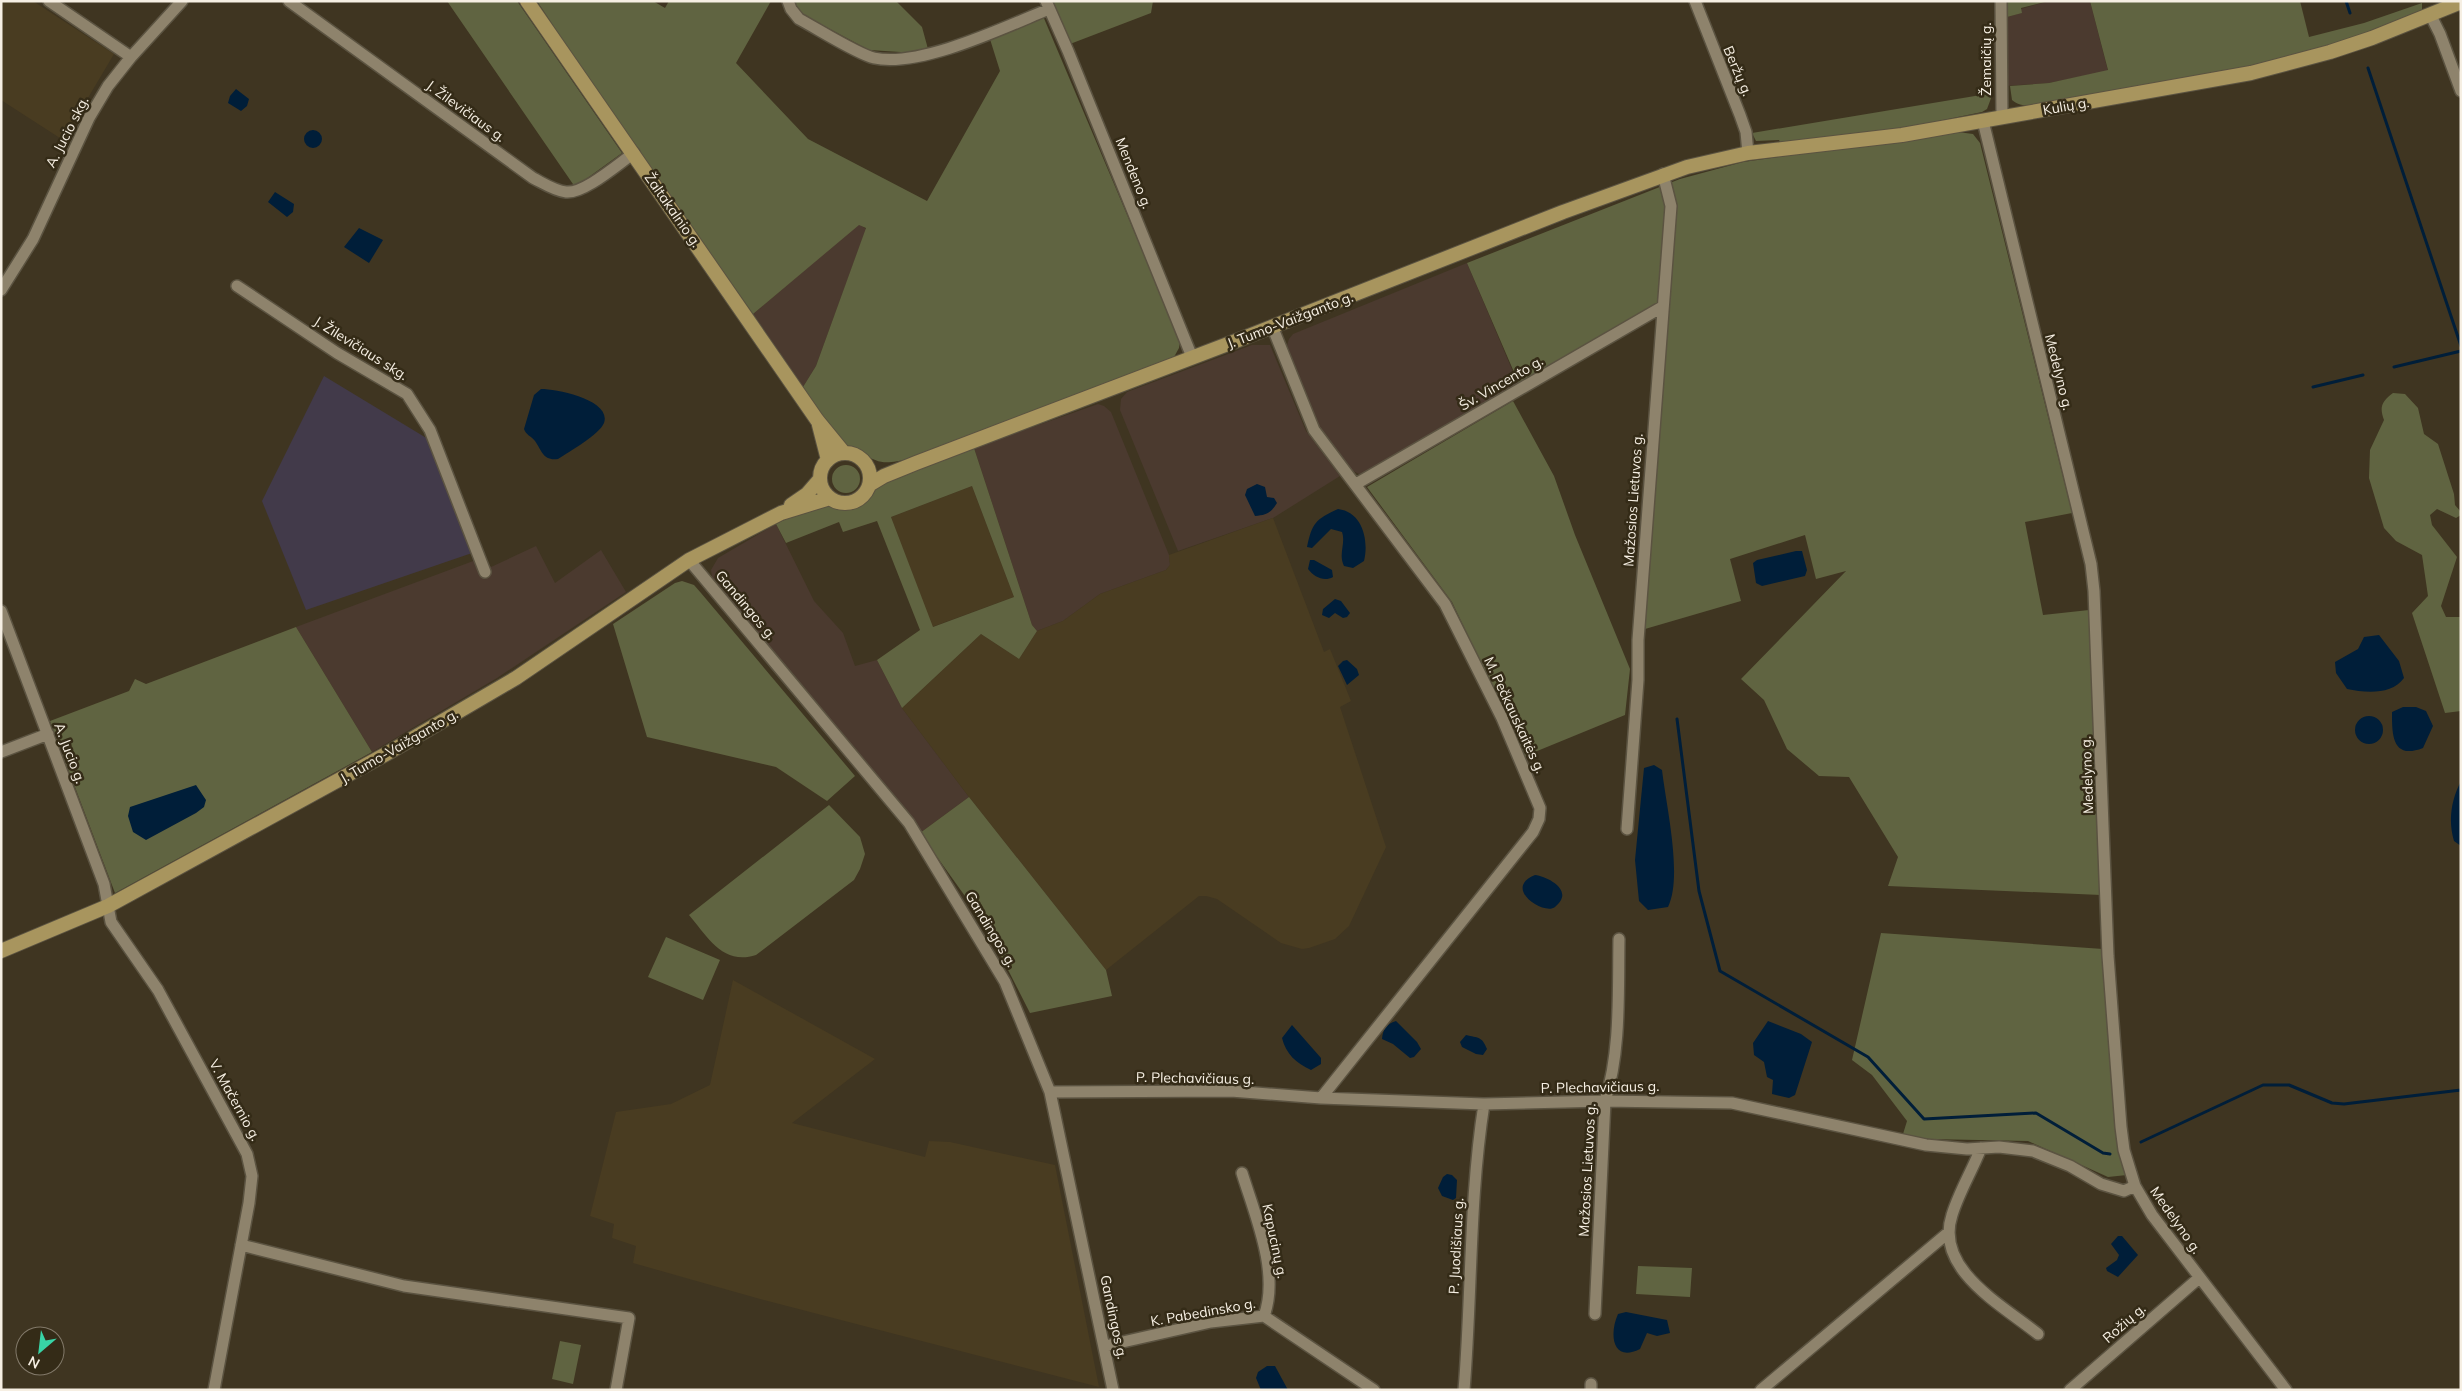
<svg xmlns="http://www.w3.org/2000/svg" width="2462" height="1391" font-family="Mulish,sans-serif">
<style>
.commercial{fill:#4b3a2f}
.built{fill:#493c21}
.education{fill:#423a4a}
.green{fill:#606441;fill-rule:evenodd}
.water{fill:#001e39}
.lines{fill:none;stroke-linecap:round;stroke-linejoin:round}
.stream{stroke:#001e39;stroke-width:3}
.minor-casing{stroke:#5b5341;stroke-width:14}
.major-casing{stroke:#5b5341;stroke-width:16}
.minor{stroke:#8e836c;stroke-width:11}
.major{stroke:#a8955e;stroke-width:14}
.labels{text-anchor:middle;stroke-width:5;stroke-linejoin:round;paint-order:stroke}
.street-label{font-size:14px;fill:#f6efe3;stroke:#342b17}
</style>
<rect width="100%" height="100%" fill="#3f3521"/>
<path class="commercial" d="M2049,1H2090L2108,71L2049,83L2005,86L2007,17L2021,13V9Z
M859,224L866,229L816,366L803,387L753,314Z
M1467,263L1519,386L1367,474H1359L1351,470L1317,425L1287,345L1289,339L1293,334Z
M1252,345H1270L1306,431L1340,476L1273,518L1178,551L1120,410L1121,399L1127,392Z
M1098,404L1104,406L1111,412L1169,555L1170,565L1166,570L1100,594L1063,621L1037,631L1032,625L974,448Z
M776,524L814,601L843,633L855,666L877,660L902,708L969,797L920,833L890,792L712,577L711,570L718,558Z
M536,546L555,583L601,550L626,592L497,678L372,752L296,627L484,557L491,567Z"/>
<path class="built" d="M1,1H33L114,54L63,140L1,100Z
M972,486L1014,597L932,627L891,517Z
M1273,518L1324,652L1330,649L1351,701L1340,707L1386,847L1349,926L1335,939L1309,948L1302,949L1281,943L1217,899L1206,896H1199L1106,970L969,797L902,708L981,634L1019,659L1037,631L1063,621L1100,594L1166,570L1170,565L1169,555Z
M733,980L875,1059L792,1123L925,1157L929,1141L950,1142L1055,1165L1099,1387L760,1299L633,1263L636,1246L612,1238L614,1224L590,1216L616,1112L671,1104L710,1085Z"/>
<path class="education" d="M324,376L428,439L472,553L306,610L262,501Z"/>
<path class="green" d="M447,1H517L622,153L575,187Z
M537,1H653L665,8L669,1H771L736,63L808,139L927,201L1000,71L989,36L1043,16L1180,340L1179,348L1174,357L912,459C884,463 884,466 859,452C853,449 847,448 841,444L803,387L816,366L866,228L859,225L753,314L583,71Z
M794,1H896L922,27L928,49L916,53L869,50L798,12Z
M1053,1H1153L1151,13L1070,44Z
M2007,1H2049L2021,8L2022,13L2007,17Z
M2090,1H2300L2309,37L2364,23L2422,3V10L2419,13L2394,24L2319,49L2255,66L2054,102C2040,104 2024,110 2012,100L2010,86L2049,83L2108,70Z
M1993,93L1987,109L1982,112L1895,130L1780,142L1779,140L1756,141L1752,133Z
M1958,132L1973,134L1980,143L2072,513L2025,522L2043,615L2089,610L2101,895L1888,886L1898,857L1849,777L1819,776L1787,749L1764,700L1741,679L1846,571L1816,579L1805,535L1730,559L1741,601L1645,629L1668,299L1520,386L1467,263L1680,179L1743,162Z
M2393,393L2405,394L2418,408L2424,434L2438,444L2454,494L2455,505L2461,512V515L2456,518L2437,509L2430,515L2432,525L2457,557L2441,606L2446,617H2461V711L2445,713L2412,613L2428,596L2422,555L2396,541L2384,528L2369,478L2370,450L2384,420C2379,407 2382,401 2393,393Z
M1513,401L1554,476L1575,535L1630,669L1625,715L1525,756L1452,602L1367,487Z
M974,448L1032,625L1037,631L1019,659L981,634L902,708L877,660L920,630L877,521L843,532L839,522L786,543L776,524L812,506L831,505L846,510L854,509L864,503L881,483ZM972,486L1014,597L933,627L891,517Z
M832 479a14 14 0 1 1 28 0a14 14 0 1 1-28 0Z
M682,581L694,585L701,593L855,776L827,801L776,767L647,737L613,624L675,583Z
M296,627L372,752L115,893L50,721L129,691L135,679L146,684Z
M969,797L1106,970L1112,996L1030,1013L1001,956L967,899L920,833Z
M829,805L860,837L865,854L860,869L854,880L756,955C723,966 707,936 689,915Z
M1881,933L2103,949L2114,1114L2117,1138L2127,1175L2108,1177L2028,1141L1928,1139L1903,1134L1907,1121L1872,1075L1852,1060Z
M666,937L720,960L703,1000L648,977Z
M1638,1266L1692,1268L1690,1297L1636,1294Z
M560,1341L581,1345L573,1384L552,1379Z"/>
<path class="water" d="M236,89L249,99L247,106L241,111L228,103L230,96Z
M304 139a9 9 0 1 1 18 0a9 9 0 1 1-18 0Z
M275,192L294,204L293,212L287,217L268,202Z
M359,228L383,240L369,263L344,247Z
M541,389C557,389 612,400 604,423C599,435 570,451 558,459C543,461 542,451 535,441C531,436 526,435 524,429L534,395Z
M1257,484L1265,487L1267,497L1274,498L1277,503C1271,513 1266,515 1255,516L1245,495L1247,489Z
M1338,509C1363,512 1369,541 1364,561L1353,568L1344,566C1338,554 1346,544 1342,532L1331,529L1312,548L1307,547C1312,523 1316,519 1338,509Z
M1796,551H1802L1807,570L1805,576L1762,586L1756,583L1753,563L1757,560Z
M1310,560H1314L1332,570L1333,577C1324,582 1314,577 1308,569Z
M1335,599L1341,601L1350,613L1347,617L1343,618L1335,613L1329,618L1322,615L1323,609Z
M2379,635L2399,661L2404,678C2392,695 2366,693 2347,689L2336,673L2335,662L2358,649L2364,637Z
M1347,660L1357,669L1359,675L1347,685L1338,666L1343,661Z
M2403,707H2416L2426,711L2433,726L2423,748C2392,760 2392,735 2392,712Z
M2355 730a14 14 0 1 1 28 0a14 14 0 1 1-28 0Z
M1654,765L1662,770C1666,805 1683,877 1668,907L1648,910L1639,901L1635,860L1644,768Z
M2461,781V846L2454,841C2448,821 2451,800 2461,781Z
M196,785L206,800L204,807L196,813L146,840L133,832L128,816L130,807Z
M1535,875C1549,877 1575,891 1555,907C1544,916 1502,888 1535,875Z
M1396,1021L1417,1042L1421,1049L1414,1057L1410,1058L1393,1044L1382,1039C1383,1029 1386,1024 1396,1021Z
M1768,1021L1801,1034L1812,1042L1795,1095L1789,1098L1772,1094L1773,1080L1767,1077L1764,1062L1754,1055L1753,1043Z
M1292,1025L1321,1058V1064L1311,1070C1296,1063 1286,1054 1282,1038Z
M1466,1035C1478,1038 1482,1036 1487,1049L1483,1055L1476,1054L1462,1047L1460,1042Z
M1447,1174L1452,1175L1457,1180L1456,1198L1453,1200L1442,1196L1438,1188L1443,1177Z
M2118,1236H2122L2138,1255L2118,1277L2107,1271L2106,1268L2117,1260L2119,1255L2111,1244Z
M1626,1312L1667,1320L1670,1333L1657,1336L1647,1333L1640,1349C1612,1363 1609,1334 1618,1314Z
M1267,1366H1275L1288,1390H1261L1256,1378L1258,1372Z"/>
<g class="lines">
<path class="stream" d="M2346,1L2350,13
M2368,68L2461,346
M2394,367L2461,351
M2313,387L2363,375
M1677,719L1699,891L1720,971L1868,1057L1924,1119L2036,1113L2103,1153L2110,1154
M2141,1142L2263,1085H2289L2332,1103L2344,1104L2461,1090"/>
<defs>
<path id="minor" d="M49,1L131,57
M289,1L533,178C543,183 555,191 566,192C584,194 618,164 634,153
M788,1L791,9L799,19C818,29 857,54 874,58C920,68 1005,27 1049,9
M1046,1L1068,51L1192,357
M1695,1L1740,115L1746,132L1748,153
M2001,1L2002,117
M2431,16L2440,34L2461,91
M1983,121L2091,564L2094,591L2108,956L2121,1127L2124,1150L2135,1186L2152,1215L2286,1390
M237,286L337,353L407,394L430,430L485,572
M1,290L33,239L89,118L108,86L131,57L182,1
M1272,326L1314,430L1445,604L1502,718L1540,808L1539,819L1533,832L1321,1098
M1356,484L1662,307
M689,560L909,823L1005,982L1050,1092L1113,1390
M1,611L104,884L111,922L158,990L247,1154L252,1176L249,1203L214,1390
M1,752L48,734
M1627,829L1638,680V640L1671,206L1663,174
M1050,1092L1231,1091L1321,1098L1484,1104L1605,1101L1732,1103L1926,1145L1967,1149L1999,1147L2033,1151L2070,1166L2101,1184L2124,1191L2135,1186
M1981,1148C1972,1171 1959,1192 1952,1215C1934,1269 2002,1305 2038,1334
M1242,1173C1255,1215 1280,1273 1264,1316
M241,1245L404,1286L629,1318L616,1390
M1595,1314L1605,1101C1621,1051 1618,992 1619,939
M1105,1346L1211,1322L1264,1316L1374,1390
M1464,1390C1472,1294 1469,1199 1484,1104
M1591,1390V1384
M1761,1390L1949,1232
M2070,1390L2199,1278"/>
<path id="major" d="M527,1L817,420L844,453
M819,425L828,460
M820 478a25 25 0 1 1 50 0a25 25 0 1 1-50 0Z
M869,485L884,476L916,463L1241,339L1563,212L1687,167L1748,153L1902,135L2251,73L2330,52L2372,38L2461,2
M791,505L807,494L820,479
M1,951L108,906L386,754L516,678L689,560L781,513L830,498"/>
</defs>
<use href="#minor" class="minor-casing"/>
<use href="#major" class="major-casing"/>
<use href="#minor" class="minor"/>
<use href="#major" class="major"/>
</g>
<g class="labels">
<g class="street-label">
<text transform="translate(1986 59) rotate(-90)" y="5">Žemaičių g.</text>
<text transform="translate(1738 71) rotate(67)" y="5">Beržų g.</text>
<text transform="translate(2066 106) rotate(-10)" y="5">Kulių g.</text>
<text transform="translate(466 111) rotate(36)" y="5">J. Žilevičiaus g.</text>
<text transform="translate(67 132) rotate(-63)" y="5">A. Jucio skg.</text>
<text transform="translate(1134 173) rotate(68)" y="5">Mendeno g.</text>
<text transform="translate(673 210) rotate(55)" y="5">Žaltakalnio g.</text>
<text transform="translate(1290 320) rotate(-21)" y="5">J. Tumo-Vaižganto g.</text>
<text transform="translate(361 348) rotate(32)" y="5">J. Žilevičiaus skg.</text>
<text transform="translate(2059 372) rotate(76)" y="5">Medelyno g.</text>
<text transform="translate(1501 383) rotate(-30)" y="5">Šv. Vincento g.</text>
<text transform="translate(1633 500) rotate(-86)" y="5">Mažosios Lietuvos g.</text>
<text transform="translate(746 605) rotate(50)" y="5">Gandingos g.</text>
<text transform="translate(1515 715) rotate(65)" y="5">M. Pečkauskaitės g.</text>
<text transform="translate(399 746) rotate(-30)" y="5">J. Tumo-Vaižganto g.</text>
<text transform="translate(70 753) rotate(69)" y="5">A. Jucio g.</text>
<text transform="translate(2087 775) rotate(-92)" y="5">Medelyno g.</text>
<text transform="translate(991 929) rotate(59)" y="5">Gandingos g.</text>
<text transform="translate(1195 1078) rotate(1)" y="5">P. Plechavičiaus g.</text>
<text transform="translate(1600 1087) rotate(-1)" y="5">P. Plechavičiaus g.</text>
<text transform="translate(235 1100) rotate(61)" y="5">V. Mačernio g.</text>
<text transform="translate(1587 1170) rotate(-87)" y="5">Mažosios Lietuvos g.</text>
<text transform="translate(2176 1220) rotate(55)" y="5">Medelyno g.</text>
<text transform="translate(1275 1241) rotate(78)" y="5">Kapucinų g.</text>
<text transform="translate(1456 1246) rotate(-87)" y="5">P. Juodišiaus g.</text>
<text transform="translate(1203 1312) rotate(-10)" y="5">K. Pabedinsko g.</text>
<text transform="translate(1114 1317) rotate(78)" y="5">Gandingos g.</text>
<text transform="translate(2124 1323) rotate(-41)" y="5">Rožių g.</text>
</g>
</g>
<rect width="2462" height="1391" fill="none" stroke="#f6efe3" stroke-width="5"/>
<g transform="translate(40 1351) rotate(208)"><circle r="24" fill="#342b17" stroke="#827969"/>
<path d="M0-4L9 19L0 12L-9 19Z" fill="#38d4a6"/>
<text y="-8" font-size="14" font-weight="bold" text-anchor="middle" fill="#f6efe3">N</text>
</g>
</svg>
